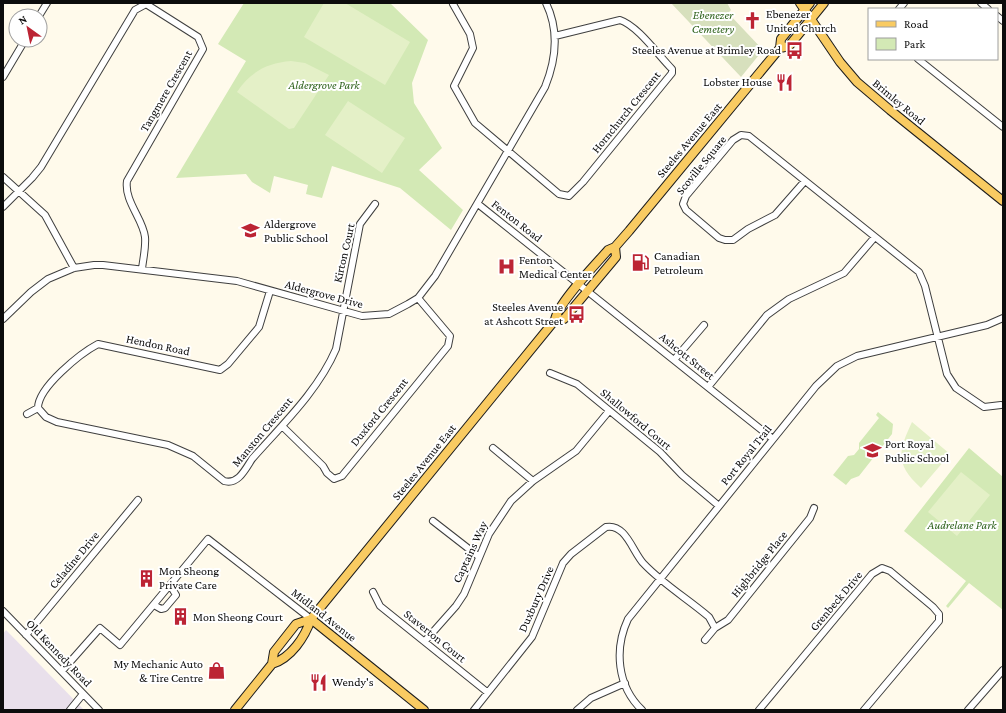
<svg xmlns="http://www.w3.org/2000/svg" width="1006" height="713" font-family="'Crimson Pro',serif">
<style>
.industrial{fill:#e9e0eb}
.green{fill:#d3e9b5}
.cemetery{fill:#d7e0bd}
.pitch{fill:#e4f0c7}
.lines{fill:none;stroke-linecap:round;stroke-linejoin:round}
.minor-casing{stroke:#3f3f3f;stroke-width:8}
.major-casing{stroke:#1d1d1d;stroke-width:10}
.minor{stroke:#fff;stroke-width:6}
.major{stroke:#f9cb62;stroke-width:8}
.labels{text-anchor:middle;stroke-width:4;stroke-linejoin:round;paint-order:stroke}
.poi-label{font-size:12px;fill:#0c0c0c;stroke:#fff;text-anchor:start}
.park-label{font-size:12px;font-style:italic;fill:#2f631d;stroke:#fff}
.street-label{font-size:12px;fill:#0c0c0c;stroke:#fff}
</style>
<rect width="100%" height="100%" fill="#fffaeb"/>
<path class="industrial" d="M6,630L84,710H3V634Z"/>
<path class="green" d="M244,3H390L428,40L412,83L414,103L442,148L419,170L463,210L451,230L400,188L332,166L322,198L306,194L308,185L274,176L270,193L252,182L246,174L176,178L246,61L218,44Z
M878,412L893,424L892,434L859,476L851,479L846,485L833,475L848,456L854,455L859,449V443L879,418L876,415Z
M969,448L1003,477V610L969,583L948,608L946,606L966,581L904,531Z"/>
<path class="cemetery" d="M671,3H727L731,10L728,13L763,50L741,77Z"/>
<path class="pitch" d="M324,3H345L410,42L385,85L304,37Z
M291,61L305,63L329,75L294,128L289,129L237,92C250,72 267,63 291,61Z
M348,101L405,138L382,173L325,135Z
M912,422L950,454L921,488C895,464 898,452 912,422Z
M961,472L990,495L957,536L928,512Z"/>
<g class="lines">
<defs>
<path id="minor" d="M981,3L988,9
M453,4L470,34L473,48L454,86L475,123L559,194L569,196L583,182L672,73V69C658,55 638,26 620,20L555,36
M899,9L904,3
M39,16L47,3
M997,16L1003,21
M918,59L1003,127
M3,77L25,40
M3,177L45,215L74,268
M804,182L775,215L748,229L733,240H725L719,238L686,210L683,204L686,196L733,140L741,135L749,136L919,272L925,286L947,374L956,388L984,407L1001,405
M478,204L773,439
M3,207L32,178L41,167L135,10L146,4L198,37L203,49L127,181C124,201 143,219 145,237C146,248 143,259 142,269
M3,319L31,292L48,279L74,268L94,265H103L237,281L362,316L389,314L408,304L418,298L435,276L545,87C556,60 559,30 546,3
M674,360L704,325
M550,373L577,384L660,452L682,475L719,506
M708,387L767,315L789,299L844,273L874,238
M38,408L46,417L57,422L168,445L193,456L224,481C238,485 245,470 252,459C282,425 318,391 336,349L360,224L375,204
M38,408C38,387 81,353 98,344L220,370L228,364L259,327L270,291
M27,414L38,408
M282,426L323,466L327,473L334,479L342,476L448,346L450,336L418,298
M493,448L533,481
M433,521L478,556
M373,592L380,606L487,692
M154,605L161,609L165,608L176,595L170,585
M3,611L99,710
M26,635L138,500
M705,640L715,628
M425,641L456,606L464,594L489,534L511,501L533,481L576,451L609,411
M62,671L100,628L120,645L208,539L311,619
M70,710L83,694
M474,710L532,637L563,563L571,554L606,527C626,523 633,553 644,564C663,584 688,599 709,617L715,628L728,620L810,518L814,508
M577,710L591,698L625,683
M642,710C617,686 614,649 628,619L816,386L837,366L857,356L987,325L1003,318
M759,710L872,574L882,568L890,571L933,607L939,614V621L864,710
M968,710L1003,670"/>
<path id="major" d="M800,3L840,62L857,82L890,110L1003,201
M780,48L781,39L810,3
M555,320L564,319L616,257L615,247
M311,619L424,710
M272,664C291,658 305,637 311,619L555,320C557,304 596,264 608,250L615,247L629,231L780,48L789,46L824,3
M235,710L272,664L274,652L296,624L311,619"/>
</defs>
<use href="#minor" class="minor-casing"/>
<use href="#major" class="major-casing"/>
<use href="#minor" class="minor"/>
<use href="#major" class="major"/>
</g>
<defs>
<symbol id="church-bare" viewBox="-9 -9 18 18"><path d="M-1.2-6h2.4v3.5h3.3v2.4h-3.3V6h-2.4V-.1h-3.3v-2.4h3.3Z" fill="#bc2434" stroke="#fff" stroke-width="2.5" paint-order="stroke"/></symbol>
<symbol id="bus-bare" viewBox="-9 -9 18 18"><path d="M-5-6H5V4H4V6H2V4H-2V6H-4V4H-5ZM-3.5-4V0h7V-4ZM-3.5 1.2v1.5H-2V1.2ZM2 1.2v1.5H3.5V1.2Z" fill="#bc2434" stroke="#fff" stroke-width="2.5" paint-order="stroke"/></symbol>
<symbol id="restaurant-bare" viewBox="-9 -9 18 18"><path d="M-5-6h1v4h1v-4h1v4h1v-4h1v5L-1.5 .5V6h-2V.5L-5-1ZM5-6V6H3V1.5H1.5Q1.5-4 5-6Z" fill="#bc2434" stroke="#fff" stroke-width="2.5" paint-order="stroke"/></symbol>
<symbol id="school-bare" viewBox="-9 -9 18 18"><path d="M0-5L7-2L0 1L-7-2ZM-4 1L0 2.5L4 1V4Q0 6-4 4Z" fill="#bc2434" stroke="#fff" stroke-width="2.5" paint-order="stroke"/></symbol>
<symbol id="fuel-bare" viewBox="-9 -9 18 18"><path d="M-5.5-6h7V0h2V4h1.3V-2.5L3-4.5l.8-.8L6-3V5H2.5V1h-1V6h-7ZM-4.2-4.7v3.2H.2V-4.7Z" fill="#bc2434" stroke="#fff" stroke-width="2.5" paint-order="stroke"/></symbol>
<symbol id="hospital-bare" viewBox="-9 -9 18 18"><path d="M-5-5h3v3.5h4V-5h3V5h-3V1.5h-4V5h-3Z" fill="#bc2434" stroke="#fff" stroke-width="2.5" paint-order="stroke"/></symbol>
<symbol id="building-bare" viewBox="-9 -9 18 18"><path d="M-4-6H4V6H1V3H-1V6H-4ZM-2.5-4.3h1.7v1.8h-1.7ZM.8-4.3h1.7v1.8H.8ZM-2.5-1h1.7V.8h-1.7ZM.8-1h1.7V.8H.8Z" fill="#bc2434" stroke="#fff" stroke-width="2.5" paint-order="stroke"/></symbol>
<symbol id="shop-bare" viewBox="-9 -9 18 18"><path d="M-5-2.5h2.3a2.7 3.5 0 0 1 5.4 0H5L5.5 6h-11ZM-1.5-2.5h3a1.5 2.3 0 0 0-3 0Z" fill="#bc2434" stroke="#fff" stroke-width="2.5" paint-order="stroke"/></symbol>
</defs>
<g fill-rule="evenodd">
<use href="#church-bare" x="740" y="8" width="25" height="25"/>
<use href="#bus-bare" x="782" y="38" width="25" height="25"/>
<use href="#restaurant-bare" x="772" y="70" width="25" height="25"/>
<use href="#school-bare" x="238" y="218" width="25" height="25"/>
<use href="#fuel-bare" x="628" y="250" width="25" height="25"/>
<use href="#hospital-bare" x="494" y="254" width="25" height="25"/>
<use href="#bus-bare" x="564" y="302" width="25" height="25"/>
<use href="#school-bare" x="860" y="438" width="25" height="25"/>
<use href="#building-bare" x="134" y="566" width="25" height="25"/>
<use href="#building-bare" x="168" y="604" width="25" height="25"/>
<use href="#shop-bare" x="204" y="658" width="25" height="25"/>
<use href="#restaurant-bare" x="306" y="670" width="25" height="25"/>
</g>
<g class="labels">
<g class="poi-label">
<text x="766" y="18">Ebenezer<tspan x="766" dy="14">United Church</tspan></text>
<text x="781" y="54" text-anchor="end">Steeles Avenue at Brimley Road</text>
<text x="772" y="86" text-anchor="end">Lobster House</text>
<text x="264" y="228">Aldergrove<tspan x="264" dy="14">Public School</tspan></text>
<text x="654" y="260">Canadian<tspan x="654" dy="14">Petroleum</tspan></text>
<text x="519" y="264">Fenton<tspan x="519" dy="14">Medical Center</tspan></text>
<text x="563" y="311" text-anchor="end">Steeles Avenue<tspan x="563" dy="14">at Ashcott Street</tspan></text>
<text x="885" y="448">Port Royal<tspan x="885" dy="14">Public School</tspan></text>
<text x="159" y="575">Mon Sheong<tspan x="159" dy="14">Private Care</tspan></text>
<text x="193" y="621">Mon Sheong Court</text>
<text x="203" y="668" text-anchor="end">My Mechanic Auto<tspan x="203" dy="14">&amp; Tire Centre</tspan></text>
<text x="332" y="686">Wendy's</text>
</g>
<g class="park-label">
<text x="713" y="19">Ebenezer<tspan x="713" dy="14">Cemetery</tspan></text>
<text x="324" y="89">Aldergrove Park</text>
<text x="962" y="529">Audrelane Park</text>
</g>
<g class="street-label">
<text transform="translate(166 91) rotate(-60)" y="4">Tangmere Crescent</text>
<text transform="translate(899 102) rotate(40)" y="4">Brimley Road</text>
<text transform="translate(626 112) rotate(-51)" y="4">Hornchurch Crescent</text>
<text transform="translate(689 140) rotate(-50)" y="4">Steeles Avenue East</text>
<text transform="translate(701 165) rotate(-51)" y="4">Scoville Square</text>
<text transform="translate(517 221) rotate(38)" y="4">Fenton Road</text>
<text transform="translate(344 253) rotate(-77)" y="4">Kirton Court</text>
<text transform="translate(324 294) rotate(15)" y="4">Aldergrove Drive</text>
<text transform="translate(158 345) rotate(12)" y="4">Hendon Road</text>
<text transform="translate(687 356) rotate(39)" y="4">Ashcott Street</text>
<text transform="translate(379 412) rotate(-51)" y="4">Duxford Crescent</text>
<text transform="translate(636 419) rotate(40)" y="4">Shallowford Court</text>
<text transform="translate(262 432) rotate(-50)" y="4">Manston Crescent</text>
<text transform="translate(746 455) rotate(-51)" y="4">Port Royal Trail</text>
<text transform="translate(424 462) rotate(-51)" y="4">Steeles Avenue East</text>
<text transform="translate(470 552) rotate(-65)" y="4">Captains Way</text>
<text transform="translate(74 560) rotate(-50)" y="4">Celadine Drive</text>
<text transform="translate(759 564) rotate(-51)" y="4">Highbridge Place</text>
<text transform="translate(536 599) rotate(-66)" y="4">Duxbury Drive</text>
<text transform="translate(836 601) rotate(-50)" y="4">Grenbeck Drive</text>
<text transform="translate(324 615) rotate(38)" y="4">Midland Avenue</text>
<text transform="translate(435 636) rotate(39)" y="4">Staverton Court</text>
<text transform="translate(59 653) rotate(46)" y="4">Old Kennedy Road</text>
</g>
</g>
<rect width="1006" height="713" fill="none" stroke="#0c0c0c" stroke-width="8"/>
<rect x="868" y="8" width="130" height="52" fill="#ffffff" stroke="#9e9e9e"/>
<rect x="876" y="21" width="20" height="6" fill="#f9cb62" stroke="#9e9e9e"/>
<text x="904" y="28" font-size="12" fill="#0c0c0c">Road</text>
<rect x="876" y="38" width="20" height="12" fill="#d3e9b5" stroke="#9e9e9e"/>
<text x="904" y="48" font-size="12" fill="#0c0c0c">Park</text>
<g transform="translate(28 28) rotate(327)"><circle r="19" fill="#ffffff" stroke="#9e9e9e"/>
<path d="M0-3L7 15L0 10L-7 15Z" fill="#bc2434"/>
<text y="-6" font-size="11" font-weight="bold" text-anchor="middle" fill="#0c0c0c">N</text>
</g>
</svg>
